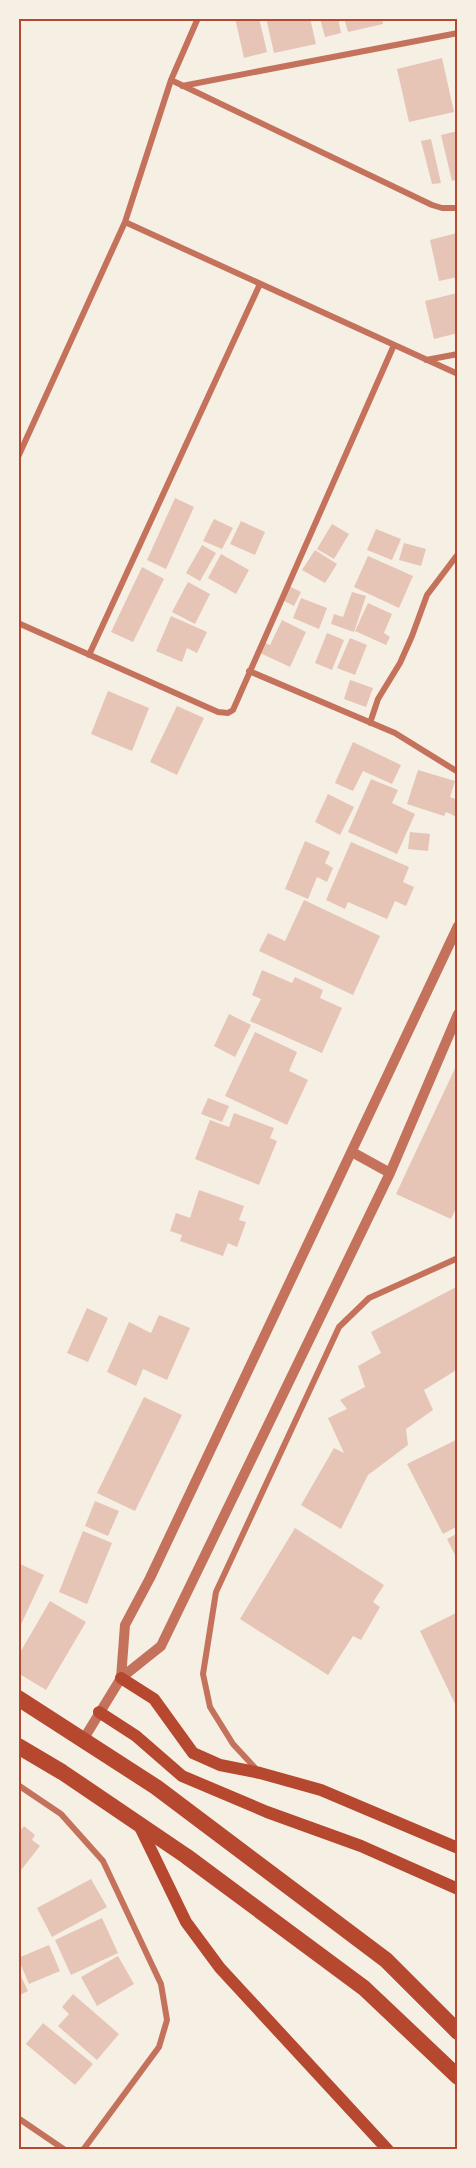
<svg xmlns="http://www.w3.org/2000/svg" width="476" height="2168" font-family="Georgia,serif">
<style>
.building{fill:#e6c5b7}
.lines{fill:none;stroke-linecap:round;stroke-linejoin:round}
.minor{stroke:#c5725c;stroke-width:6}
.tertiary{stroke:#c5725c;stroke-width:10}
.secondary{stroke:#b5482f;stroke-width:12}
.trunk{stroke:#b5482f;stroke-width:16}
.neatline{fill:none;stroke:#b5482f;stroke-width:2}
</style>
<rect width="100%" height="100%" fill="#f6efe4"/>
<path class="building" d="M235,18H259L267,52L244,58Z
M266,18H310L316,44L274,53Z
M320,18H338L341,33L325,37Z
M344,18H382L383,24L348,32Z
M442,58L454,112L409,122L397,69Z
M458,131V179L452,181L441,135Z
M431,139L441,183L432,184L421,141Z
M457,233L458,277L439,281L430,240Z
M457,293L458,333L434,339L425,301Z
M175,498L194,507L166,569L147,560Z
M214,519L233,528L222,549L203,541Z
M241,521L265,532L255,555L230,544Z
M332,524L349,534L334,559L317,549Z
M376,529L401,539L392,560L367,550Z
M404,543L426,549L421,566L399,560Z
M202,545L216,553L200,581L186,573Z
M315,550L337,564L325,583L302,570Z
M221,554L249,570L236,594L208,578Z
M368,556L413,576L399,608L354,587Z
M142,567L164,579L133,642L111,632Z
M188,582L210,594L195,624L172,612Z
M289,586L301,592L294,606L282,600Z
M352,592L366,596L354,632L331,624L334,614L343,617Z
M301,598L327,608L319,629L293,618Z
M368,603L392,614L384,633L390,637L386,645L355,631Z
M171,616L207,632L197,653L187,648L182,662L156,651Z
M282,620L306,632L290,667L258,652L263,642L270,645Z
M327,633L344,640L332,670L315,663Z
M350,638L367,645L355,675L337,668Z
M350,680L373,688L366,707L344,699Z
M108,691L149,708L132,751L91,734Z
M177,706L204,718L177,775L150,762Z
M353,742L401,765L392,784L363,771L353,791L335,783Z
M418,770L455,781L450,797L458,800L457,817L446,812L444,816L407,804Z
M371,779L398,790L392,803L415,814L397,854L348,832Z
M328,794L354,807L340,835L315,822Z
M410,832L430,834L428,851L408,849Z
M305,841L330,852L325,863L333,868L327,882L317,877L308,899L285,889Z
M351,842L409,867L403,882L414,887L406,906L395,901L387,919L348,902L345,909L326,900Z
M304,900L380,936L353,995L259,951L268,933L285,941Z
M262,970L292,983L295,977L323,990L320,998L342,1008L322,1053L250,1021L261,999L252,995Z
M229,1014L251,1025L235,1057L214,1046Z
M255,1032L297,1052L289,1071L308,1080L287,1125L225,1096Z
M458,1062V1204L451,1219L396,1194Z
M208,1098L229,1106L222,1122L201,1114Z
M234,1113L274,1128L270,1138L277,1141L259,1185L195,1159L210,1120L229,1127Z
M199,1190L244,1206L239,1220L246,1222L237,1247L228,1243L223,1256L180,1241L182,1235L170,1231L176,1213L190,1218Z
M458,1286V1369L424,1390L433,1410L406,1429L408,1445L368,1475L341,1529L301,1505L334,1448L344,1453L328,1418L347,1409L340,1400L365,1387L358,1366L381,1353L371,1332Z
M87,1308L108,1318L88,1362L67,1353Z
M159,1315L190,1328L167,1380L143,1369L136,1386L107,1372L129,1322L151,1333Z
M144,1397L182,1415L135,1511L97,1493Z
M458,1439V1526L443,1534L407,1464Z
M95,1501L119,1511L108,1536L85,1526Z
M295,1528L384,1585L373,1602L380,1607L361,1640L353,1636L328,1675L240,1619Z
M83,1531L112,1543L87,1604L59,1592Z
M458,1533V1561L447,1539Z
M18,1563L44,1575L18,1631Z
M50,1601L86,1622L46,1690L18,1673V1656Z
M458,1612V1710L420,1631Z
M24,1826L35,1835L32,1840L40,1846L18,1874V1829L20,1831Z
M91,1879L107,1907L52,1937L37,1908Z
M102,1918L118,1953L71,1975L55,1940Z
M49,1945L60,1971L29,1984L18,1958Z
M118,1956L134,1984L97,2006L81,1977Z
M18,1970L28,1991L18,1996Z
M73,1994L119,2034L97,2060L58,2026L69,2014L62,2007Z
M43,2023L93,2064L75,2085L26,2044Z"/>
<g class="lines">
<path class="minor" d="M171,80L432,205L442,208H458
M182,86L458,33
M125,222L458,374
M426,360L458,354
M18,457L125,222L171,80L198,18
M18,623L218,712L228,713L233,710L394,345
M89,655L260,284
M249,671L395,733L458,772
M370,723L378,699L400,663L412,636L427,595L458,554
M258,1771L233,1744L210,1707L203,1674L216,1592L339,1327L369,1298L458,1258
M18,1785L61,1814L103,1861L161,1984L167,2020L159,2047L83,2150
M18,2118L65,2150"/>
<path class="tertiary" d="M352,1152L390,1173
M121,1678L125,1625L150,1578L458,926
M83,1740L121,1678L161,1646L390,1173L458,1014"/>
<path class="secondary" d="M121,1678L154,1699L193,1753L220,1765L260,1773L321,1790L458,1848
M99,1712L136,1736L182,1776L267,1812L361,1846L458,1889
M139,1825L186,1922L220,1968L388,2150"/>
<path class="trunk" d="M18,1698L156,1787L386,1960L458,2032
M18,1746L62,1772L186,1856L364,1988L458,2077"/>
</g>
<rect width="476" height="2168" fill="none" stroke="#f6efe4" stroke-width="39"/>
<rect x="20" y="20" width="436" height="2128" class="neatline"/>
</svg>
